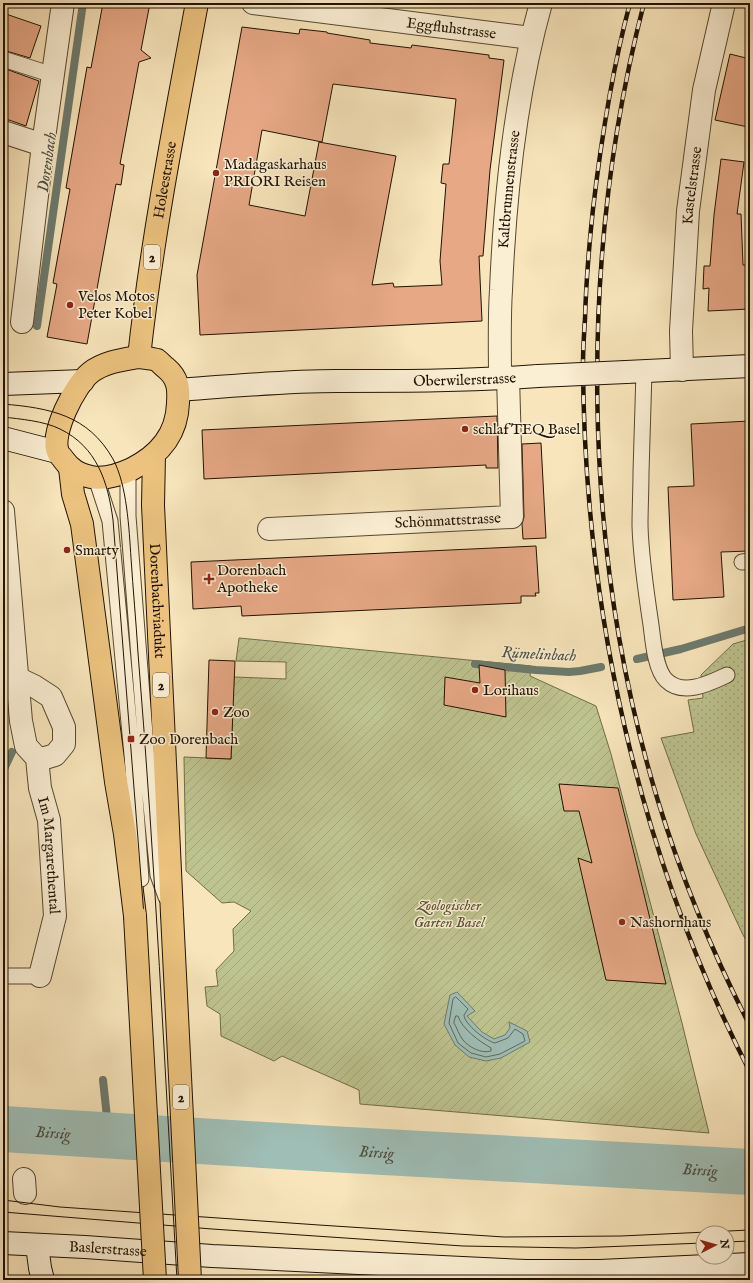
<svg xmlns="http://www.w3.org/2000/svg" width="753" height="1283" font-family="'IM FELL English',serif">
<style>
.grass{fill:url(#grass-dots);stroke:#6f6c49}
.garden{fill:url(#garden-furrows);stroke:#6f6c49}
.water{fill:#9fbeb6;stroke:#6c7a6e}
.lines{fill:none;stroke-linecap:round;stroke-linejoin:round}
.shore{stroke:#60685c;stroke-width:1}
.stream{stroke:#6c7a6e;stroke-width:8}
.river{stroke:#9fbeb6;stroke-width:46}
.building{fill:#e7a886;stroke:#201303;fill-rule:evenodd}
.service-casing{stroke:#564831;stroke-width:17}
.minor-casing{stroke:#564831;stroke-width:24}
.secondary-casing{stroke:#201303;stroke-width:24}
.primary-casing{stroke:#201303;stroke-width:24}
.service{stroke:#faeed3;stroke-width:15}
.minor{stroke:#faeed3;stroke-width:22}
.secondary{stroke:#faeed3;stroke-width:22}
.primary{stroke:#ecc27e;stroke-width:22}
.tram{stroke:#201303;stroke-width:1}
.rail-casing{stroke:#201303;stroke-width:4.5}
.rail{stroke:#faeed3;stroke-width:3;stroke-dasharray:9;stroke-linecap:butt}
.secondary-bridge-casing{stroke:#201303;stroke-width:24;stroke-linecap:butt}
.primary-bridge-casing{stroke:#201303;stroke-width:24;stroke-linecap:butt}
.secondary-bridge{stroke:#faeed3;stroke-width:22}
.primary-bridge{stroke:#ecc27e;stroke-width:22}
.poi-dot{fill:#8f2418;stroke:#faeed3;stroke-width:1.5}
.labels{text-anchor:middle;stroke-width:3;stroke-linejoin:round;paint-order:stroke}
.shield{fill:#faeed3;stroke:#615541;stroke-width:1}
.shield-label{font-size:14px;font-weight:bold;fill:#201303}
.street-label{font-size:15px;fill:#201303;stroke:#faeed3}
.poi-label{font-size:15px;fill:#201303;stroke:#faeed3;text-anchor:start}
.park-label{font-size:15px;font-style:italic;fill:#575134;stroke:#faeed3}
.water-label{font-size:16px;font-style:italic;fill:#4c4f42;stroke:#faeed3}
</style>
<defs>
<pattern id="grass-dots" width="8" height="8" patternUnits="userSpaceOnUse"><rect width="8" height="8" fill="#bec48f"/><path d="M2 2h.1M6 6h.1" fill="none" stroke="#a3a87a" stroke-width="1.8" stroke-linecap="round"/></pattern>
<pattern id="garden-furrows" width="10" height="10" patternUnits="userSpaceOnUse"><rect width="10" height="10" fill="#bec48f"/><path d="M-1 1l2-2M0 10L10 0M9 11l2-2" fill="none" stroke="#a3a87a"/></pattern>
</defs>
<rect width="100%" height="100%" fill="#f8e5bb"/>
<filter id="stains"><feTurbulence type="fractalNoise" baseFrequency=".005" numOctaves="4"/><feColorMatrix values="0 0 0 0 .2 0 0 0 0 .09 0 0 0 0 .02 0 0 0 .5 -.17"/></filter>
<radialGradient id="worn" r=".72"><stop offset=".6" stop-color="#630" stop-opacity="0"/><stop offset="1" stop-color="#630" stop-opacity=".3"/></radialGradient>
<path class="grass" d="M750,639V946L743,935L696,834L661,738L694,732L688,700L703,698L701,675L733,644Z"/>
<path class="garden" d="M239,638L531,666L530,676L596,706L611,754L682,1023L709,1133L360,1104L359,1090L282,1056L274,1061L221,1036L220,1014L207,1006L205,987L218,986L216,970L234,951L233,929L251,911L234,902L222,903L186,871L184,757L231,759L234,677L286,679V662L236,661Z"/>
<path class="water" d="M457,992L475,1011L467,1016L482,1032L494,1039L505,1035L510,1028L509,1022L527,1031L530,1042L501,1058L486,1061L469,1057L455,1045L444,1024L450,995Z"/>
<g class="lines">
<path class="shore" d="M456,997L468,1009L464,1015C464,1024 486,1041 495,1043L508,1038L515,1029L523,1034L525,1041L500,1054L486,1057L471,1053L458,1043L449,1023L453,999Z
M456,1016H458C462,1029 479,1041 491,1048V1051C481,1054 469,1047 463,1040C459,1035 457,1028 454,1023Z"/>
<path class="stream" d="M37,326L83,3
M637,659L681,649L750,628
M475,664L536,670L569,672L580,671L601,667
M3,771L12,752
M103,1080L109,1136"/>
<path class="river" id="s1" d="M3,1129L330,1149L750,1172"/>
</g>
<path class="building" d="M103,3H150L141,50L151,58L139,62L120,164L124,165L121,185L116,184L87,344L47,337L57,284L53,283L70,189L66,188L87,67L91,68Z
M3,13L41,26L30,58L3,50Z
M242,27L299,34L300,29L327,32V33L370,40V43L411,48L412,45L489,55V58L504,60L490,170L483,256H479L482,321L200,335L197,275ZM333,84L456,99L449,164H443L441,183L446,184L440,261L442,285L394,287L393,283L372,285L396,156L319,142L305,216L249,205L262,130L322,142Z
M730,54L750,59V126H748V127L715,120Z
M3,68L39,81L26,126L9,120H3Z
M721,159L744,162L737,214H741L743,265H746L747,270H750V309L708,311L709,288L703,289L704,266H710L714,215Z
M497,416L498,468H486V465L204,479L202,430Z
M750,421V551L721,552L724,597L673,600L668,487L694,486L691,424Z
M541,443L546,538L523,539L522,524L524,517L522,444Z
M536,546L539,593H535L536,596H521V603L242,616L241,606L193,609L191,562Z
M209,660L235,661L231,759L206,758Z
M479,665L505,670L506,717L444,705L445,677L480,683Z
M559,784L618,788L666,984L606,980L578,858L592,863L579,811H564Z"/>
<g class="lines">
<defs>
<path id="service" d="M3,59L53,75
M644,372C643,405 642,438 641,472C641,490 640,508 640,526C641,559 646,592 651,625C653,640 655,669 666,680C683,697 710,683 727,675
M128,471V516L149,785L158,875L166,897
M96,478L110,521L132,755L141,879
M742,562L750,561
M3,681L17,678
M3,976H40"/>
<g id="minor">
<path id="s2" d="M253,3L531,38"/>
<path d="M3,132L43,145"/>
<path d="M22,322L43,145L63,3"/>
<path id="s3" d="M682,370L681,331L688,211L704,90L724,3"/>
<path id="s4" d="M500,378C500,349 499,319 501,290C505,194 515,96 541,3"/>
<path id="s5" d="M3,511L21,721L26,746L37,758L40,788L49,820L55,916L40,976"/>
<path id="s6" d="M269,529L512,517L508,377"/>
<path d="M17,678L34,686L51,697L64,727V744L55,755L45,758H37"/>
<path d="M24,1179L25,1193"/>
</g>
<g id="secondary">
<path d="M626,372L750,366"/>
<path d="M3,384L83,381"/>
<path id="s7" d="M179,390C232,386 284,381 337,381C404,381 471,381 538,376"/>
<path d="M3,438L57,452"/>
<path id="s8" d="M3,1243L85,1247L212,1256L526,1271H600L750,1264"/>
<path d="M37,1245L40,1268L43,1280"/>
</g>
<g id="primary">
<path d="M139,357C144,358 151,358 157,360C160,362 163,366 166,368C178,378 179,388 178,403C177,435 159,455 132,469C119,475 105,480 91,477C78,474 71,470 63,459C62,457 59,455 58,452C50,434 75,385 90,373C104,362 121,360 139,357Z"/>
<path id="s9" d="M139,357C152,238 175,121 197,3"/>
<path id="s10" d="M154,455L153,505L172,914"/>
<path d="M70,468L73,494L82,524L116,782L125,834L135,916"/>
</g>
</defs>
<use href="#service" class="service-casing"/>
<use href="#minor" class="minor-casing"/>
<use href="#secondary" class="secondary-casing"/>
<use href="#primary" class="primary-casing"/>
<use href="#service" class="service"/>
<use href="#minor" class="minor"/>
<use href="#secondary" class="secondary"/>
<use href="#primary" class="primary"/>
<path class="tram" d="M3,404C50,408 88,415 113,459C127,485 129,528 131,558C133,589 136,621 138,653C155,862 165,1071 177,1280
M3,417C20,419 44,421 60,429C97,447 108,482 113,520L144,916L165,1280
M3,1200L60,1207L319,1225L504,1237L621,1236L750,1230
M3,1212L212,1229L463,1246L576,1248L703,1243
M727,1242L750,1241"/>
<defs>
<path id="rail" d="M630,3C612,70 601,141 593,209C589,246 586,283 585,319C584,334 583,349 583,364C584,608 638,854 750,1072
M644,3C578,258 581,549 658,801C682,879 713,954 750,1026"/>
</defs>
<use href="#rail" class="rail-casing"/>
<use href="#rail" class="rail"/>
<defs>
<path id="secondary-bridge" d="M538,376L626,372"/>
<path id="primary-bridge" d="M172,914L190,1280
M135,916L155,1280"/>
</defs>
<use href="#secondary-bridge" class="secondary-bridge-casing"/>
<use href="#primary-bridge" class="primary-bridge-casing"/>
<use href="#secondary-bridge" class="secondary-bridge"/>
<use href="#primary-bridge" class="primary-bridge"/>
</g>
<g class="poi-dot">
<circle cx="216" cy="173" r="4"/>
<circle cx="70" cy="305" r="4"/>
<circle cx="465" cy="429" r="4"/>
<circle cx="67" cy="550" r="4"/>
<path d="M207 573h4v4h4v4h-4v4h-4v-4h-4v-4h4z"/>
<circle cx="475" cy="690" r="4"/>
<circle cx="215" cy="712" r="4"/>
<rect x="127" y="735" width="8" height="8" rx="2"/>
<circle cx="622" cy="922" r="4"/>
</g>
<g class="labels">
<g class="shield">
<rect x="144" y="245" width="16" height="24" rx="3"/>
<rect x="153" y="673" width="16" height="24" rx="3"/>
<rect x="173" y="1085" width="16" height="24" rx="3"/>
</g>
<g class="shield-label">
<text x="152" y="262">2</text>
<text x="161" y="690">2</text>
<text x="181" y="1102">2</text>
</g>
<g class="street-label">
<text dy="5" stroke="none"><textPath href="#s2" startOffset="200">Eggfluhstrasse</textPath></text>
<text dy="5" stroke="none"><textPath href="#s9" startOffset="179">Holeestrasse</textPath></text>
<text dy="5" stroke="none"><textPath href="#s3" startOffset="185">Kastelstrasse</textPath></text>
<text dy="5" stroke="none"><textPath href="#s4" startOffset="189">Kaltbrunnenstrasse</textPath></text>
<text dy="5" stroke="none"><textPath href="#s7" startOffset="286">Oberwilerstrasse</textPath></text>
<text dy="5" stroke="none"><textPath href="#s6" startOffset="179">Schönmattstrasse</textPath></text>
<text dy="5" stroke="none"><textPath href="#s10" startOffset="146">Dorenbachviadukt</textPath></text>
<text dy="5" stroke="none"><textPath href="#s5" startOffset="351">Im Margarethental</textPath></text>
<text dy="5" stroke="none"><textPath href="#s8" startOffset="105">Baslerstrasse</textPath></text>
</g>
<g class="poi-label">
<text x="224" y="169">Madagaskarhaus<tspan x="224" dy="17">PRIORI Reisen</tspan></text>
<text x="78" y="301">Velos Motos<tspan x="78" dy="17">Peter Kobel</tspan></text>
<text x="473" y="434">schlafTEQ Basel</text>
<text x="75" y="555">Smarty</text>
<text x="217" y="575">Dorenbach<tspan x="217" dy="17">Apotheke</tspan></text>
<text x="483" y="695">Lorihaus</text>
<text x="223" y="717">Zoo</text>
<text x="139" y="744">Zoo Dorenbach</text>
<text x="630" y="927">Nashornhaus</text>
</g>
<g class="park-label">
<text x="449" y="910">Zoologischer<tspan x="449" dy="17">Garten Basel</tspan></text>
</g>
<g class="water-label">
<text transform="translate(46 162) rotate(-82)" y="6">Dorenbach</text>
<text transform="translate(539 653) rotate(3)" y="6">Rümelinbach</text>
<text dy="6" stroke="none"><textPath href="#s1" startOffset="50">Birsig</textPath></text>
<text dy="6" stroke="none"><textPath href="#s1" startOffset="374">Birsig</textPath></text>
<text dy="6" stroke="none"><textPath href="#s1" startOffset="698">Birsig</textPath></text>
</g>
</g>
<rect width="753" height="1283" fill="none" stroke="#f8e5bb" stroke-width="16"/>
<rect x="4" y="4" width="745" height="1275" fill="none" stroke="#201303" stroke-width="2"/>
<rect x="8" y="8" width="737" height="1267" fill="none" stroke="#201303"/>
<g transform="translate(715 1245) rotate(84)"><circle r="19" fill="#faeed3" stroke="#a39680"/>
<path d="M0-3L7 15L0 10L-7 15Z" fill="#8f2418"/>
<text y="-6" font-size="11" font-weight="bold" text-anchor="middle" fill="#201303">N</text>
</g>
<rect width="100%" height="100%" filter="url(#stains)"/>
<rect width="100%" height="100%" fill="url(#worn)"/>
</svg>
